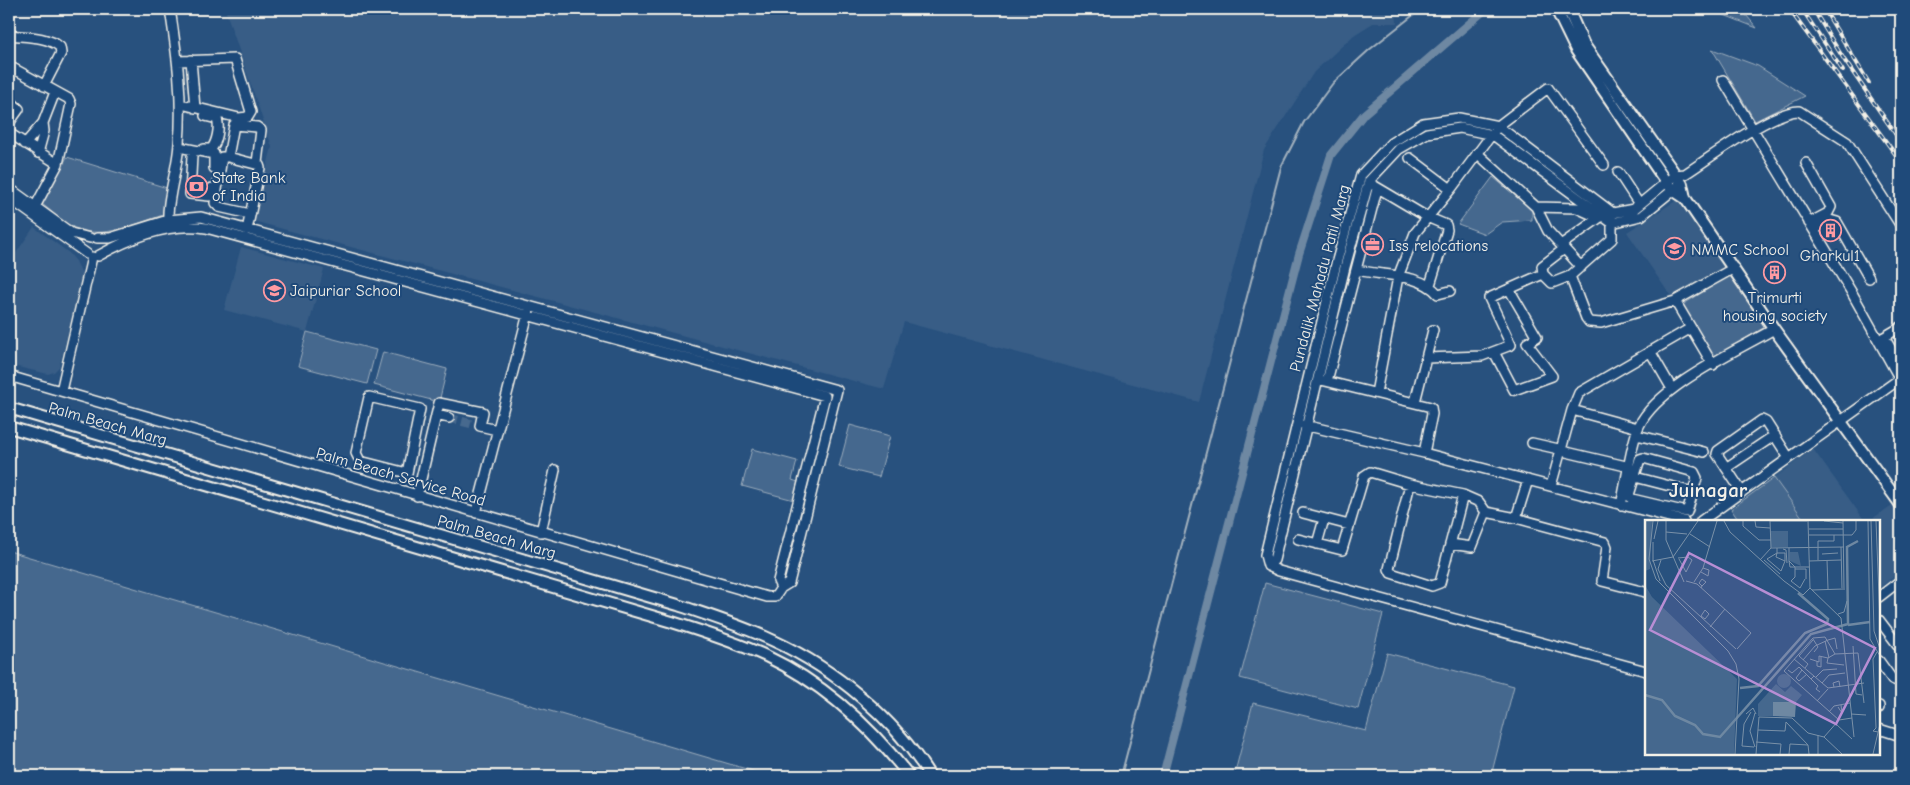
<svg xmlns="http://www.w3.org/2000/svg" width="1910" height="785" font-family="'Comic Neue',sans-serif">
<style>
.built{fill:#375d86}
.green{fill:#45688e;stroke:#9cacbb}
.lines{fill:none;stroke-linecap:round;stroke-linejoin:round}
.stream{stroke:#a4b2be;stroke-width:2}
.canal{stroke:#6e88a2;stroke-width:8}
.minor-tunnel{stroke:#47698e;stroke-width:9;stroke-dasharray:9 4.5;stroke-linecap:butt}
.minor-casing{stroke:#f4f1e8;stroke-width:12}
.major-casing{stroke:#f4f1e8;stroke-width:14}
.minor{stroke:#1f4a7a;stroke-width:9}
.major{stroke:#1f4a7a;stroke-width:10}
.rail-casing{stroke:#f4f1e8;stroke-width:4}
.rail{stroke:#1f4a7a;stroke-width:2;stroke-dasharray:5.5;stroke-linecap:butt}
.labels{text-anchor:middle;stroke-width:4;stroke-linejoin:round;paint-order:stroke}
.poi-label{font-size:16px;fill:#f4f1e8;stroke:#1f4a7a;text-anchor:start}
.street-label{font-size:16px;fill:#f4f1e8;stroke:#1f4a7a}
.district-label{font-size:21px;font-weight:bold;fill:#f4f1e8;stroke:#1f4a7a}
.inset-river{fill:none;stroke:#6e88a2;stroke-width:2.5}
.inset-road{fill:none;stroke:#7a91a8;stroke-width:1}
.view{fill:#b88ed4;fill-opacity:0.15;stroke:#b88ed4;stroke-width:2.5}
.inset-edge{fill:none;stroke:#f4f1e8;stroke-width:2.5}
</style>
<rect width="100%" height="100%" fill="#28517e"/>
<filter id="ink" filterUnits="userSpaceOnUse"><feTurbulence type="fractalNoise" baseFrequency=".02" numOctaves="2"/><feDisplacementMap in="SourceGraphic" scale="10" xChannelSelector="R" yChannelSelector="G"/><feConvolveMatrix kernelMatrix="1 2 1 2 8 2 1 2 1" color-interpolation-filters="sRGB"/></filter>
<g filter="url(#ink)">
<path class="built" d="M225,9H1396L1397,23H1373L1354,35L1314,72L1264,150L1199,402L904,322L884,389L253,221L272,147Z
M1677,200L1725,267L1672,298L1627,232Z
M34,227L69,253L76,261L82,274L81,287L59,367L54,372L48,374L9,365V278L16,253Z
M241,247L324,269L307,332L224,310Z
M1813,449L1865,521H1805L1774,478Z
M1895,503L1901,511V571L1879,588V521H1869Z"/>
<path class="green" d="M1717,9H1741L1757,28L1719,13Z
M1712,49L1758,66L1805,96L1755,121Z
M67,157L167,188L163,215C135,224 103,240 75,228C63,223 53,212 42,204Z
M1493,177L1532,210V220L1502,222L1485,234L1458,224Z
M1732,274L1765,327L1714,357L1682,305Z
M307,332L376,350L367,384L298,366Z
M383,352L447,369L439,402L374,385Z
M850,425L890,436L879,477L839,467Z
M752,449L797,461L792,480L798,482L794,500L742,486Z
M1774,478L1805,521H1739L1731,509Z
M9,551L770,776H9Z
M1265,583L1383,614L1358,709L1240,678Z
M1387,653L1514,686L1492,772L1482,776H1234L1253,703L1366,731Z"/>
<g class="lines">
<path class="stream" d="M1121,776L1281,167L1304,122L1333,83L1369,50L1421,9"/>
<path class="canal" d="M1163,776L1299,254L1331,155L1364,114L1486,9"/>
<path class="minor-tunnel" d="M449,418L480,426"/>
<defs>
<path id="minor" d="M9,35C25,37 47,36 60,47L61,53L44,86
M191,60L195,108
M178,61L235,59L251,112L248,117L239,118L181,104
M9,66L69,99L71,104L58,164L9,133
M1723,80L1852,293L1901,381
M9,100L19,109L9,123
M43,123L55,92
M25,144L43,123L44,131L38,153
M179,147L214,154V168
M204,149H211C217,143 220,127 217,119L205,116
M1477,153L1536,207L1548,231L1581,267
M192,156L190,194L209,196L212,188
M228,157L234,125L257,127L261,130L257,163
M1410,158L1451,189
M1806,163L1831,207L1828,213L1809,223
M1618,172L1639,204
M1373,185L1427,217L1446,225L1447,230L1430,285
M9,188L71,233L90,238
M9,198L87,254
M35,207L58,164
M1536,207L1577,208L1599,218
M1612,219V239L1570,276L1586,318L1589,322L1601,323L1675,301L1734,268
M168,224C166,200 178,168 179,143C183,98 177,54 170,9
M247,230L260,168L259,165L228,157H222L215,203L219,207L250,214
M1814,230L1830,220L1837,222L1869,278
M97,238H110L168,220L201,217L837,390L789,583L781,588L778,581L825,396L206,228C169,222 130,238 98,256
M1561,245L1599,218
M1357,270C1382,276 1420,273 1438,294L1450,291
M1543,274L1542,266L1564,249
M1675,301L1713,365
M1884,337L1901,366
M1879,340L1901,327
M1650,351L1672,389
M1494,352L1514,390L1552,376L1527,343L1537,337L1509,289
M1426,358L1482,356L1511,345L1489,298L1543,274L1552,283L1570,276
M9,376L767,597H775L781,588
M1321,380L1431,407L1432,414L1424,453
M1327,381L1377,189
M61,391L92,257
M1376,393L1398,277L1415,233L1451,189L1498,126L1548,88L1604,165
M369,397L420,409L407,473L360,461L356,453Z
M1415,402L1433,330
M1572,410L1638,428
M436,415L449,418
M1304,425L1424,453L1684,521
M1637,435L1704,452
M1532,443L1563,450
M1562,451L1630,467
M1726,468L1775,435
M1628,475L1635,477L1693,492L1687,512L1632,499L1629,495L1640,459L1643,458L1694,472L1697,478L1693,492
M1410,484L1389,569L1391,573L1432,586L1440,583L1463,495
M1551,486L1572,410L1579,393L1691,328
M1742,492L1717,454L1718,451L1762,420L1766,422L1789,458
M417,496L439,403L483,412L480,426L497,430
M1621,505C1626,484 1631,443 1639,426C1658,386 1736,351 1774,329
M476,513L529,310
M1303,513L1349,525
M1516,518L1605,542L1607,547L1602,581L1645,592
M1701,521L1901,378
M541,532L555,470
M1298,539L1342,550L1364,476L1370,472L1410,484L1463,495L1479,502L1486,512L1516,518L1528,480
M1317,544L1324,519
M1450,544L1472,547L1486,512
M1268,566L1265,555L1336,264L1361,175L1391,143L1423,123L1459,118L1498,126L1613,213L1634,209L1675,175L1685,174C1710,158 1772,111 1799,111L1847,142L1901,226
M1268,566L1274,560L1345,267L1369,181L1399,149L1427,133L1460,128L1493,135L1612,223L1641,216L1678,186
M1268,566L1279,571L1646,671
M1879,597L1901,580
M1879,620L1901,649
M1879,661L1892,679L1897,681L1901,678
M1879,706V708
M1879,729L1901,736"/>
<path id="major" d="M1556,9L1576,50L1666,182L1673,190L1685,198
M1568,9L1584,45L1682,184L1685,198L1774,329L1901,505
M9,408L678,605C710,616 743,626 774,641C835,669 895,719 930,776
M9,427L672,622C704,632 735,642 766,656C823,683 871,727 909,776"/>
</defs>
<use href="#minor" class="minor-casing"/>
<use href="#major" class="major-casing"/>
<use href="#minor" class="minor"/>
<use href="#major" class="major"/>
<defs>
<path id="rail" d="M1789,9L1901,162
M1802,9L1843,71
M1813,9L1845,61L1901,142
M1824,9L1869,83"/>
</defs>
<use href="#rail" class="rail-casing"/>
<use href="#rail" class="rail"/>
</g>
</g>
<defs>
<symbol id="bank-ring" viewBox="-11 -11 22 22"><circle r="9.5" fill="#1f4a7a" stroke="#ff9aa2" stroke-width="1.5"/><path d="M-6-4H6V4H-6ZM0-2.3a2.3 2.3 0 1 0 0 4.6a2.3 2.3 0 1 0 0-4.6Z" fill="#ff9aa2"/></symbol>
<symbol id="building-ring" viewBox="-11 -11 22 22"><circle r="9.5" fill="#1f4a7a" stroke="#ff9aa2" stroke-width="1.5"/><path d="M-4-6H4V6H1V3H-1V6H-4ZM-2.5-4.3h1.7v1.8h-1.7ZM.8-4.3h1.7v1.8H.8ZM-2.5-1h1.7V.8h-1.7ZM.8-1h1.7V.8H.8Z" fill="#ff9aa2"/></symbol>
<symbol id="office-ring" viewBox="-11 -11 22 22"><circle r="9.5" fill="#1f4a7a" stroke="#ff9aa2" stroke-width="1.5"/><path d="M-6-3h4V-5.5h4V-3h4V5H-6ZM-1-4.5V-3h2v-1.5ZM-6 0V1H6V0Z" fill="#ff9aa2"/></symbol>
<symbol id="school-ring" viewBox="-11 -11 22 22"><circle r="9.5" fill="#1f4a7a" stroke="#ff9aa2" stroke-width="1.5"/><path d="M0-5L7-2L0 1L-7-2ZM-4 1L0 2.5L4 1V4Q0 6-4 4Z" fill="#ff9aa2"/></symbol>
</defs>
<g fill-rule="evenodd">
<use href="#bank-ring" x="184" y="174" width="25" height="25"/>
<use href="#building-ring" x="1818" y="218" width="25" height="25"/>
<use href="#office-ring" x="1360" y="232" width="25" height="25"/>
<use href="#school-ring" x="1662" y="236" width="25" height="25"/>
<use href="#building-ring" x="1762" y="260" width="25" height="25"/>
<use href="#school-ring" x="262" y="278" width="25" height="25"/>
</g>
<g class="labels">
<g class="poi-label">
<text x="212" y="183">State Bank<tspan x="212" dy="18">of India</tspan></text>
<text x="1389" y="251">Iss relocations</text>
<text x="1691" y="255">NMMC School</text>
<text x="1830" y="261" text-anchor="middle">Gharkul1</text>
<text x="290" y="296">Jaipuriar School</text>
<text x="1775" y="303" text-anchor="middle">Trimurti<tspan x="1775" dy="18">housing society</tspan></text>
</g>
<g class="street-label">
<text transform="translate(1319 278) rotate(-75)" y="6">Pundalik Mahadu Patil Marg</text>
<text transform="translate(108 423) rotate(16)" y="6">Palm Beach Marg</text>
<text transform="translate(401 476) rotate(16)" y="6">Palm Beach Service Road</text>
<text transform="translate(497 536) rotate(16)" y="6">Palm Beach Marg</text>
</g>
<g class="district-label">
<text x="1708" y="497">Juinagar</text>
</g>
</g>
<g transform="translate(1645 520)">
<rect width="235" height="235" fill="#28517e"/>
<path d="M0,1H7L5,49L0,51ZM126,11H143V27H126ZM145,32H153L156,46L145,41ZM0,65L7,77L92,159L89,234H0ZM132 161a7 7 0 1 1 14 0a7 7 0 1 1-14 0ZM131,164L140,172L146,166L157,175L151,182H128V196H113V184Z" fill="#45688e"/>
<path d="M128,182H151L150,197L128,196Z" fill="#6e88a2"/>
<path class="inset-river" d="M203,105L225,102M95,168L113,166L160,113L182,104L183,99L153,73M0,175L17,180L30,196L50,205L58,214L75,217L166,114L203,104L202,27L213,21"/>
<path class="inset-road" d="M8,1L4,39L11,59L83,131L91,144L94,159L90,234M21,1V20L39,62M79,1L85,12L139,61L158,75L165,68M98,1V6L114,20H126M110,1L111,7L125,8M125,1L126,28L199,27M125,1H162M163,1L165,68L196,98L209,217M179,1L198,3M198,1L199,70M223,1L225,119L235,136M226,1L229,111L235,129M231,1L235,102M164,9H198M21,12L42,14M45,14L65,27M164,15H207L211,10V1M9,19L13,1M8,22V40L15,61M196,27L197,68M132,28V33H140V41M144,28V41L150,47H164M138,29L141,30L142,43M132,33L131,37L140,41L136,51L122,39ZM177,34L193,33M33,38L43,37L47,40L41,52L34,39M16,40L13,49L21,65L91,129M115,40L126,28M119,40L135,54M173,40V21H189V15M182,40L183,69M7,41L28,37L53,1M144,41L145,47H150V57L146,61L155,68L160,59M164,41L196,40M150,49H161V59M56,52L63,56L64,50L58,48M41,61L52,64L106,113L92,129M49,62L58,48L72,1M56,68L57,66L61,62L57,59L54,63L57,66M167,70L198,69M60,90L64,94L60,99L56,96ZM193,94L199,92L202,81M65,107L80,89M168,119L173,127L169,132M180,121L184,138M208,126L211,174L217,175M232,132L228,139L231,208L228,211L233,212M190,134L183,138L182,143L199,145M154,136L168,120M154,136L163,144L160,148M149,139L183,168L219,163M165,139L174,142V136L183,138M158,140L170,126L183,120L190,118L192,129M172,141V146L176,147V136M143,150L147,153L154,147L166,159L169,156M157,150L151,158L154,161L162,154M139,151L168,118L180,117L190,134L213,133L219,183M139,151L194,200L207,198M171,157L178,150L192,149M166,159L173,166L171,169L175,172M177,163L184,155L200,153M189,167L188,163L194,161L195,167M172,181L183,169M193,187L197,193L196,185M106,192L99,204L97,226L109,227M184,192L189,186L205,183M101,194L108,188L111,194M206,194L221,195M114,197L147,198L163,213L179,217L197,234M141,202L163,225L164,234M191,204L207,219M113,210L140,211L141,202M179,217L194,200M111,222L136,224L135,234M110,227L105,211L110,193M111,234L114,197M144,234L145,224L163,225M173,234V215M228,234L235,204"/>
<path class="view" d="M44,33L230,128L191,204L5,110Z"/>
<rect width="235" height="235" class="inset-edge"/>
</g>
<rect width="1910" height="785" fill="none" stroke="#1f4a7a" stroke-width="30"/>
<rect x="15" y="15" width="1880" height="755" fill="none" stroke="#f4f1e8" stroke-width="2" filter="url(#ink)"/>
</svg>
